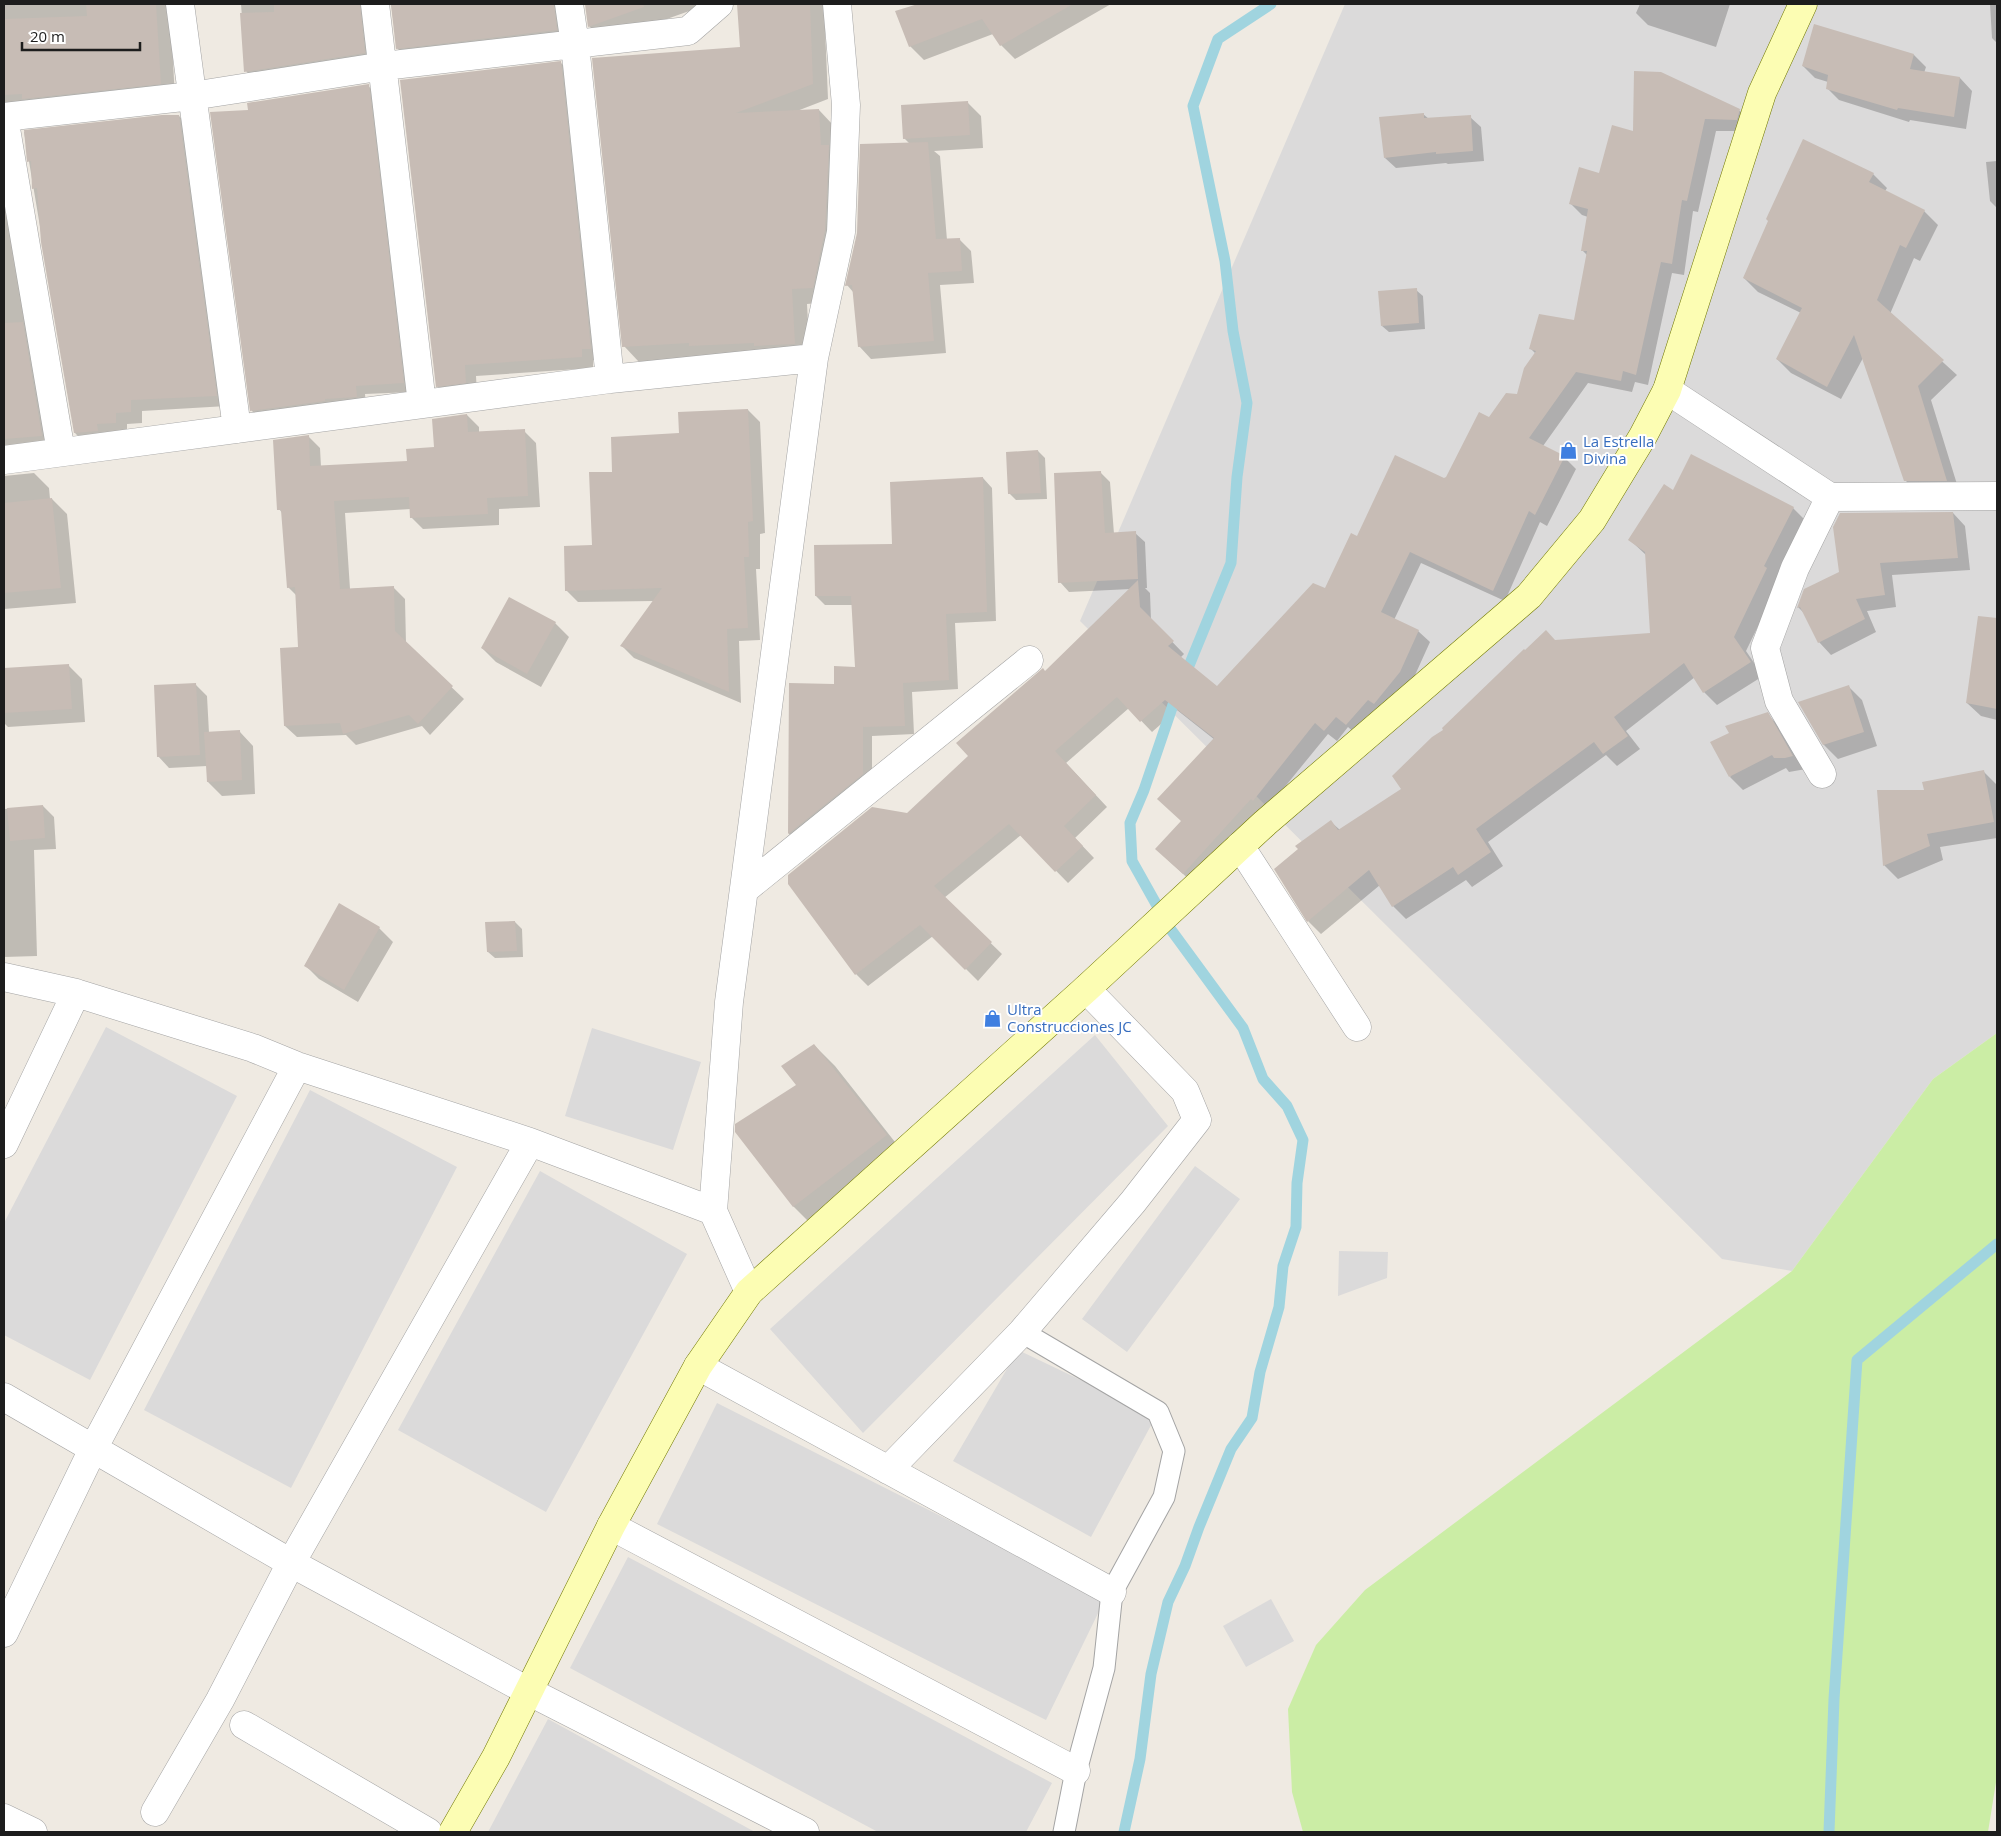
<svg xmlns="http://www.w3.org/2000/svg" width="2001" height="1836" font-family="'Open Sans',sans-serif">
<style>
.residential{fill:#dbdada}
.grass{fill:#cbeda5}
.shadow{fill:#0003}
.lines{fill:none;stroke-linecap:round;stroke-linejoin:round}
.stream{stroke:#a0d4df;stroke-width:11}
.building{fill:#c7bcb5}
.lane-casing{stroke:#a4a4a4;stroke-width:23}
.street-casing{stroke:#a4a4a4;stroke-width:29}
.secondary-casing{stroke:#717800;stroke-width:29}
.lane{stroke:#fff;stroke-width:21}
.street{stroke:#fff;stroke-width:28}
.secondary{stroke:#fcfdb3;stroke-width:28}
.labels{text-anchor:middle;stroke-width:4;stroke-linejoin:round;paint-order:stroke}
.shop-label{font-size:15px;fill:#366cbe;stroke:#fff;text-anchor:start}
</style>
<rect width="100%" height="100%" fill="#efeae2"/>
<path class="residential" d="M1345,4H1997V1033L1933,1079L1792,1271L1722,1259L1080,621Z
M106,1027L237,1096L90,1380L4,1335V1223Z
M592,1028L701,1062L673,1150L565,1116Z
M1095,1035L1168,1126L863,1433L770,1329Z
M310,1090L457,1167L291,1488L144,1410Z
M1195,1166L1240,1199L1127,1352L1082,1319Z
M540,1171L687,1254L546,1512L398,1430Z
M1339,1251L1388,1252L1387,1278L1338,1296Z
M1018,1350L1156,1416L1091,1537L953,1461Z
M717,1403L1105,1599L1046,1720L657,1524Z
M628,1557L1052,1783L1026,1832H878L570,1668Z
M1271,1599L1294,1641L1246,1667L1223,1626Z
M548,1719L755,1832H488Z"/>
<path class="grass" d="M1997,1033V1776L1988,1832H1303L1292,1792L1288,1709L1316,1645L1365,1590L1792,1271L1933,1079Z"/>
<path class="shadow" d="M4,4H170L175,99L18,116L4,132Z
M241,4H388L380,68L261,87L246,71Z
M391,4H582L572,45L413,64L397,48Z
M584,4H709L605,41L589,26L586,4Z
M739,4H824L828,99L797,111L819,110L834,126L828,302L807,304L810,359L704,358L639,362L624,346L741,48Z
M922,4H997L1000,12L1016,4H1111L1015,59L1001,45L993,34L924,60L910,46L896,12Z
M1640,4H1730L1716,47L1648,25L1636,13Z
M1990,4H1997V43L1992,38Z
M1914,55L1926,67L1924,73L1960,78L1972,91L1966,129L1910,120L1909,122L1839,100L1827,88L1828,82L1815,78L1803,66Z
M561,63L572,74L602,360H593V368L476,376L477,394L449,398L437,386Z
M1660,73L1740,111L1751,122L1748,131H1716L1698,212L1693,211L1684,275L1672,273L1648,385L1635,382L1632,392L1588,383L1543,446L1564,457L1576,469L1547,526L1540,522L1505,601L1421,563L1394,620L1418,631L1430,642L1411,684L1358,736L1348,727L1337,741L1328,734L1265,811L1195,885L1168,860L1215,740L1177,710L1152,732L1129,708L1066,763L1107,807L1075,838L1094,858L1068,883L1021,835L944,898L1002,954L978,981L933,936L868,986L856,974L789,883L907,815L970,757L1046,673L1131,589L1069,592L1060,582L1100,472L1110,482L1114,534L1135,533L1145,542L1147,588H1145L1150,593L1151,620L1184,654L1180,658L1217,687L1325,590L1358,538L1447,478L1489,419L1518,395L1536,354L1531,349L1575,322L1588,256L1582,250L1588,217L1582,215L1570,203L1600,175L1634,133Z
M368,86L378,95L412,392L365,394L366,406L261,420L252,411L249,111Z
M968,103L981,116L983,148L934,151L940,156L947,240L959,239L971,251L974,283L940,285L946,353L871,359L859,346L854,293L847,285L910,144L904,138Z
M1423,114L1429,119L1470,117L1481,127L1484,161L1448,164L1446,163L1396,168L1385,158Z
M179,116L190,127L227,406L142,411V423L127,424V434L86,444L75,433L24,132Z
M4,138L57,451L4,470V476Z
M1997,161V208L1990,201L1986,162Z
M1873,174L1887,188L1885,191L1924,211L1938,225L1920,261L1914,258L1890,314L1957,375L1931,400L1960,494H1919L1905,480L1863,358L1841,399L1791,373L1777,359L1801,313L1758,292L1744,278Z
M1416,290L1423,296L1425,329L1389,332L1382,326Z
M748,410L760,422L765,533L760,534V569H756L760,640L739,641L741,703L634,658L622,646L655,601L578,602L566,590L593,546L613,473L680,434Z
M467,415L479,427V433L524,431L536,443L540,507L499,509V525L423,529L411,517V509L345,513L350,589L393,587L405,599L406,644L464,699L430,735L422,726L356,745L346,735L297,737L285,726L299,648L297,596L288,587L283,514L279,509L308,436L320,448L321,467L408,462L435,448Z
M1038,451L1045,458L1047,499L1016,500L1009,493Z
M34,473L49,488L50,499H52L67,514L76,603L4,609V476Z
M983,478L992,488L996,621L955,623L958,689L912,692L914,734L872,736V783L798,843L789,834L790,685H835L856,668L853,605H825L816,596L894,545Z
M1674,492L1793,508L1806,521L1779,583L1746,651L1763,676L1717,705L1704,692L1695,677L1626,731L1640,749L1617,766L1606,755L1488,842L1503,866L1472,887L1466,880L1406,919L1393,906L1380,885L1321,934L1308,921L1331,822L1340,830L1403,790L1555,641L1651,634L1646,555L1630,540Z
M1953,513L1965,526L1970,570L1892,575L1896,607L1867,611L1876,632L1831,655L1819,642L1805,614L1798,607Z
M555,623L569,637L541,687L496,662L482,648Z
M1974,654L1997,659V720L1981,716L1967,703Z
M68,665L82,679L85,722L8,727L4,723V669Z
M196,685L207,696L209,733L240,732L253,746L255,794L222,796L208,782L207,766L169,768L158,756Z
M1849,687L1862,700L1877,746L1838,759L1824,745L1800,703Z
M1767,714L1781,728L1806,769L1789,772L1786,768L1743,790L1730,777Z
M1983,771L1997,785V838L1940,847L1943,860L1898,879L1884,865L1878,792L1926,791Z
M43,806L54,817L56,849L34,850L37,956L4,957V809Z
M340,905L379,928L393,942L358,1002L319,979L305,965Z
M515,922L522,929L523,957L495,958L488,952Z
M814,1045L835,1066L906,1156L814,1227L793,1206L798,1085Z"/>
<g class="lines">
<path class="stream" d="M1184,678L1231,563L1237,477L1247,403L1233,331L1225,261L1193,106L1218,39L1271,4
M1124,1832L1140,1759L1151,1674L1168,1602L1185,1566L1199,1527L1231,1449L1252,1418L1260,1372L1279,1307L1283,1266L1296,1227L1297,1183L1303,1140L1287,1106L1263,1079L1243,1028L1169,927L1132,861L1130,823L1144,790L1177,693
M1829,1832L1834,1699L1857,1360L1997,1244"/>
</g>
<path class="building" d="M86,4H156L161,84L22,99V94L4,95V19L87,16Z
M274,4H360L365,53L244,72L240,13L274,12Z
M391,4H554L557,30L396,49Z
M585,4H643L644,7L588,27Z
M737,4H810L813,84L736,113L819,109L821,145H829L825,230L813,288L792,289L795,344L754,346V343L689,346V343L622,347L592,58L740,47Z
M918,4H1073L1000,46L982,19L909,47L895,11Z
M1814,24L1914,54L1910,69L1960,77L1954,117L1898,108L1897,110L1826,89L1828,75L1802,66Z
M561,61L591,349H582V357L465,365L466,383L436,387L400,80Z
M1634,71L1661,72L1740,109L1737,120L1705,119L1687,201L1682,200L1672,264L1661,262L1636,375L1623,371L1621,381L1576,372L1529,438L1565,456L1535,515L1529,511L1493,591L1410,552L1381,612L1419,630L1400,672L1374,704L1368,700L1346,725L1336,717L1324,731L1315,723L1253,801L1251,799L1183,874L1155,849L1181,821L1157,799L1214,738L1165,700L1140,722L1117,697L1055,751L1096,795L1064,826L1083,846L1055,872L1009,824L934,886L992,942L965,970L920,925L855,975L788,884V875L872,807L907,813L968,756L956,743L1043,668L1045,671L1138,580L1140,607L1174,641L1168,646L1217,686L1313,583L1325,588L1351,533L1357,536L1395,455L1444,478L1446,477L1479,412L1489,417L1506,393L1517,394L1524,368L1536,351L1529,349L1539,314L1574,320L1587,251H1581L1588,209L1569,204L1579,167L1599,173L1612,125L1633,131Z
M369,84L404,383L356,386L357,397L325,399V401L250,411L210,112L248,110L247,103Z
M968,101L970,135L903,139L901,105Z
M1424,113V118L1471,115L1473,151L1436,154V152L1384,158L1379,117Z
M162,115H179L217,396L131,400V412L116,413V423L97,424L98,431L74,433L41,242L37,188L32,189L31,161L27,162L24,130Z
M1803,139L1874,173L1869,182L1925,210L1906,248L1900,245L1877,300L1944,360L1918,386L1947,481H1904L1854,335L1827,387L1776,359L1802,308L1743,278L1768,221L1766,219Z
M928,142L936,239L960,238L962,271L928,273L934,341L858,347L852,285L845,286L857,233L860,144Z
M1417,288L1419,323L1381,326L1378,291Z
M23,322L42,436L4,439V323Z
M748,409L753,521L748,522L749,557H744L748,628L727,629L729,692L620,646L662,588L565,591L564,546L592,545L589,472H612L611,437L679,433L678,412Z
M467,414L468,432L525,429L528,496L487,498L488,514L410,518L409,497L334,501L340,589L394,586L395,631L453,686L418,724L409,715L343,734L340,723L284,726L280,648L298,647L295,587L287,588L281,510H277L273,440L309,435L310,466L407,461L406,449L434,447L432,419Z
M1038,450L1041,493L1008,494L1006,452Z
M1691,454L1794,507L1764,566L1767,568L1734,637L1751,662L1703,693L1684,663L1614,717L1628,736L1603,754L1594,742L1476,829L1491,852L1458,875L1453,867L1392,907L1369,870L1307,922L1274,869L1298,849L1295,846L1331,820L1338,830L1401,789L1392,776L1432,737L1443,730L1442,728L1524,649L1525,650L1546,630L1555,640L1650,633L1645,552L1628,540L1664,484L1673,490Z
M1101,471L1105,533L1136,531L1138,579L1058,583L1054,473Z
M983,477L987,612L946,614L949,680L903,683L905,726L863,727V774L788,834L789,683L834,684V666L855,667L851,596H815L814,545L892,544L890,482Z
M52,498L61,588L4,593V503Z
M1953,512L1958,558L1880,563L1885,595L1856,599L1865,619L1818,643L1800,607L1797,608L1804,589L1839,572L1833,527L1840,513Z
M509,597L556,622L527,674L481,648Z
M1978,616L1997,618V709L1966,703Z
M69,664L72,709L4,713V668Z
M196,683L200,755L157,757L154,685Z
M1849,685L1864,732L1823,745L1798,702Z
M1768,712L1793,756L1785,758H1774L1772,755L1729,777L1710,742L1729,733L1725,726Z
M240,730L242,780L207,782L204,732Z
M1984,770L1994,822L1927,834L1930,846L1883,866L1877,790H1924L1922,782Z
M43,805L45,838L10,841L7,808Z
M339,903L380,927L344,990L304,966Z
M515,921L517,951L487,952L485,922Z
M814,1044L887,1135L793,1207L735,1132V1124L796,1085L781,1066Z"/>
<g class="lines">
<defs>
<path id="lane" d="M1022,1332L1158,1412L1174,1451L1164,1497L1112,1592L1104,1668L1076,1771L1064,1832"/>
<path id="street" d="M180,4L237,429
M375,4L422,404
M569,4L575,45L610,379
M4,117L192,96L384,66L688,31L719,4
M4,117L61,452
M1667,390L1830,497L1997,496
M4,460L610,379L814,358
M1822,774L1779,701L1765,648L1795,568L1830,497
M1240,846L1357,1027
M744,890L1029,660
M4,977L76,993L253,1048L297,1066L530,1142L713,1211
M4,1144L76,993
M749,1292L713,1211L729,1002L814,358L841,232L846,105L837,4
M698,1366L1112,1592
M4,1397L291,1563L528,1691L805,1832
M888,1470L1022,1332L1133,1202L1197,1120L1185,1091L1086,989
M611,1526L1076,1771
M4,1633L93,1449L297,1066
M244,1725L428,1832
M155,1812L220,1700L291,1563L530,1142
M4,1818L33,1832"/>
<path id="secondary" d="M453,1832L496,1757L611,1526L698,1366L749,1292L1086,989L1265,823L1529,596L1592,520L1643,436L1667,390L1762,93L1803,4"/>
</defs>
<use href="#lane" class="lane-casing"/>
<use href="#street" class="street-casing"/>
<use href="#secondary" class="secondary-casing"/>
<use href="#lane" class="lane"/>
<use href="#street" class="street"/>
<use href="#secondary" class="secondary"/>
</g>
<defs>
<symbol id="shop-bare" viewBox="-9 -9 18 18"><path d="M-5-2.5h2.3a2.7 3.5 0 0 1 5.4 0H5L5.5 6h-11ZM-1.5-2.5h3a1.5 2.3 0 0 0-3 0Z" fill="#3f7fe0" stroke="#fff" stroke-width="2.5" paint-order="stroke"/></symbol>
</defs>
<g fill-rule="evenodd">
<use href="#shop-bare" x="1556" y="438" width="25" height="25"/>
<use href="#shop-bare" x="980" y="1006" width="25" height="25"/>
</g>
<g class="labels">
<g class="shop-label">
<text x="1583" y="447">La Estrella<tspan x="1583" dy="17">Divina</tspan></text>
<text x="1007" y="1015">Ultra<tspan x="1007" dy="17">Construcciones JC</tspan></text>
</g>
</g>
<rect width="2001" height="1836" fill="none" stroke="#1d1d1d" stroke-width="10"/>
<path d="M22 42v8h118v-8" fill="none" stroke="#1d1d1d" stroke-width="2.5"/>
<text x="30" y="42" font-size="15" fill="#1d1d1d" stroke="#ffffff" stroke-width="4" paint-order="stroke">20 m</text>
</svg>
